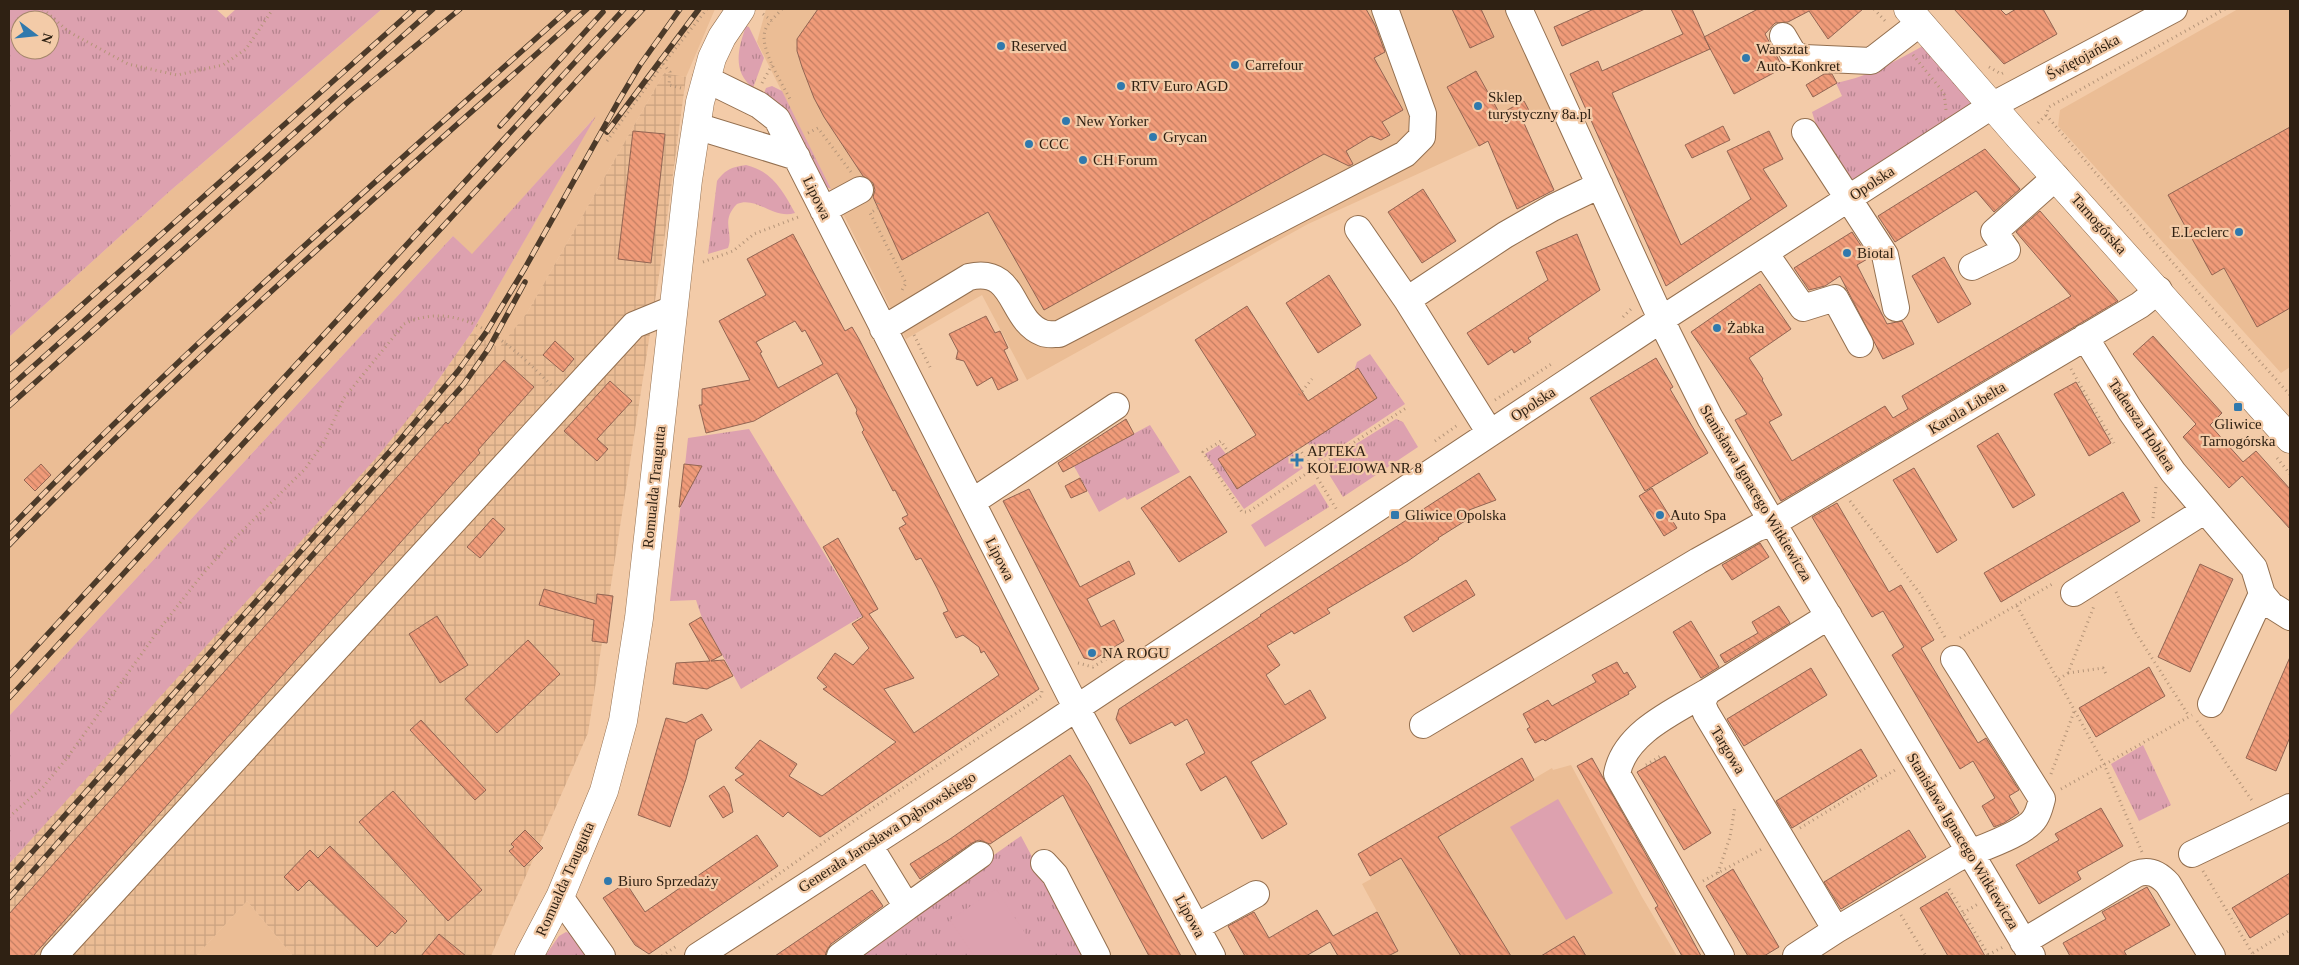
<svg xmlns="http://www.w3.org/2000/svg" width="2299" height="965" font-family="Georgia,serif">
<style>
.built{fill:#ebbd95}
.industrial{fill:url(#industrial-grid)}
.grass{fill:url(#grass-tufts);fill-rule:evenodd}
.pitch{fill:#dda1af}
.building{fill:url(#building-back-hatch);stroke:#926553;fill-rule:evenodd}
.lines{fill:none;stroke-linecap:round;stroke-linejoin:round}
.minor-casing{stroke:#936f4f;stroke-width:28}
.major-casing{stroke:#936f4f;stroke-width:29}
.path{stroke:#b49478;stroke-width:3;stroke-dasharray:1 4;stroke-linecap:butt}
.minor{stroke:#fff;stroke-width:26}
.major{stroke:#fff;stroke-width:28}
.rail-casing{stroke:#4c3a29;stroke-width:5.5}
.rail{stroke:#f3cba8;stroke-width:4;stroke-dasharray:11;stroke-linecap:butt}
.poi-dot{fill:#3079ad;stroke:#f3cba8;stroke-width:2}
.labels{text-anchor:middle;stroke-width:4.5;stroke-linejoin:round;paint-order:stroke}
.poi-label{font-size:15px;fill:#2f2113;stroke:#f3cba8;text-anchor:start}
.street-label{font-size:15px;fill:#2f2113;stroke:#f3cba8}
</style>
<defs>
<pattern id="industrial-grid" width="8" height="8" patternUnits="userSpaceOnUse" patternTransform="scale(1.25)"><rect width="8" height="8" fill="#ebbd95"/><path d="M0 4h8M4 0v8" fill="none" stroke="#caa280"/></pattern>
<pattern id="grass-tufts" width="24" height="20" patternUnits="userSpaceOnUse" patternTransform="scale(1.25)"><rect width="24" height="20" fill="#dda1af"/><path d="M3 7l-1-3M5 7V3M7 7l1-3M15 17l-1-3M17 17v-4M19 17l1-3" fill="none" stroke="#b4838d"/></pattern>
<pattern id="building-back-hatch" width="6" height="6" patternUnits="userSpaceOnUse" patternTransform="scale(1.25)"><rect width="6" height="6" fill="#f09b79"/><path d="M-1 5l2 2M0 0l6 6M5-1l2 2" fill="none" stroke="#c37e62"/></pattern>
</defs>
<rect width="100%" height="100%" fill="#f3cba8"/>
<path class="built" d="M382,9H715L686,77L664,73L527,313L499,349L472,332L594,118L472,255L453,236L9,716V337L170,191Z
M766,9H1519L1562,102L1479,146L1308,224L1027,380L982,295L906,339L757,42Z
M2238,9H2290V367L2281,373L2058,126L2060,110Z
M1571,765L1642,897L1677,956H1388L1398,950L1362,884L1371,879L1370,876L1552,768L1553,770Z
M247,901L293,956H196Z"/>
<path class="industrial" d="M664,73L686,77L662,256L588,733L491,956H293L247,901L196,956H9V864L429,393L472,332L499,348L527,313Z"/>
<path class="grass" d="M9,9H216L226,18L236,9H382L170,191L9,337ZM20,20H50V50H20Z
M746,26L749,27L764,58L753,88C732,71 738,49 746,26Z
M1935,39L1993,105L1858,192L1817,128L1812,112L1842,96L1836,83C1872,76 1903,57 1935,39Z
M772,86L782,91L831,189L822,185L763,96L766,88Z
M596,116L472,332L429,393L377,457L9,864V716L453,236L472,254Z
M746,165C772,171 783,191 795,213C774,220 757,196 737,204C720,221 734,233 728,248L708,254L717,181C726,169 732,167 746,165Z
M1370,354L1405,404L1319,461L1308,443L1377,398L1358,369L1355,370V368L1357,362Z
M1396,419L1403,422L1418,447L1343,497L1325,468L1327,462Z
M1150,425L1180,472L1127,500L1125,497L1099,512L1074,466Z
M749,429L862,616L741,689L702,618L696,600L670,601L688,438Z
M1219,445L1226,454L1218,460L1237,489L1293,453L1303,468L1244,509L1205,454Z
M1315,484L1329,507L1265,547L1251,525Z
M2143,745L2171,805L2139,821L2111,764Z
M1021,836L1085,956H851Z
M566,932L572,934L589,956H545L559,936Z"/>
<path class="pitch" d="M1558,799L1613,893L1566,920L1510,827Z
M996,889L1040,956H974L950,920Z"/>
<path class="building" d="M818,9H1366L1375,25L1385,52L1374,58L1403,110L1382,122L1390,135L1381,140L1371,136L1346,151L1353,164L1349,166L1324,154L1044,310L988,212L902,260L873,197L875,190L873,183L863,176L824,117L814,98L802,67L797,51V39Z
M1452,9H1481L1494,37L1470,48Z
M1594,9H1645L1562,46L1554,27Z
M1671,9H1692L1710,49L1612,93L1681,245L1751,199L1727,151L1769,131L1783,159L1763,169L1787,206L1666,286L1570,74L1598,61L1602,71L1683,34Z
M1758,9H1863L1828,39L1809,11L1788,22L1775,23L1765,34L1783,68L1734,94L1704,37Z
M1954,9H2000L2006,15L2016,9H2043L2057,34L2004,64Z
M1476,71L1500,114L1524,101L1532,116L1523,121L1554,190L1517,209L1488,141L1479,146L1447,87Z
M1824,74H1832L1837,83L1813,97L1806,85Z
M1723,126L1730,140L1692,158L1685,145Z
M2290,127V308L2257,327L2224,268L2212,275L2168,195Z
M633,131L665,134L651,263L618,259Z
M1985,149L2020,189L1994,212L1976,191L1895,242L1878,216Z
M1423,189L1456,241L1422,263L1388,212Z
M2040,211L2118,301L1781,501L1735,420L1747,414L1691,332L1760,284L1791,329L1749,358L1763,379L1762,380L1782,415L1769,422L1792,461L1885,406L1893,418L1908,409L1902,396L2071,296L2016,232Z
M1852,232L1869,258L1857,265L1887,324L1902,321L1914,344L1883,359L1840,276L1825,286L1809,290L1794,268Z
M793,234L845,331L852,327L859,339L1039,689L820,837L788,812L783,817L735,780L744,774L735,768L760,740L797,764L789,776L822,796L896,742L823,689L827,687L817,678L835,653L853,665L869,648L852,624L863,617L823,547L838,538L878,609L869,614L914,678L884,689L914,733L999,675L984,651L981,653L979,647L963,635L956,638L943,613L948,611L937,588L921,558L916,560L899,528L906,524L902,518L908,515L895,490L893,491L862,432L864,430L856,413L857,410L837,373L754,421L706,433L699,405H702V389L750,380L719,321L766,295L747,259ZM795,321L802,332L805,330L823,364L778,388L760,353L762,352L756,342Z
M1577,234L1600,290L1528,338L1531,342L1514,353L1512,349L1488,365L1467,333L1548,280L1536,252Z
M1944,257L1971,304L1938,323L1912,276Z
M1329,275L1361,325L1318,353L1286,303Z
M1247,306L1308,401L1358,368L1377,398L1237,489L1218,459L1256,435L1195,340Z
M986,316L995,333L1000,331L1008,348L1004,350L1018,380L998,390L992,377L977,386L964,361L956,359L958,351L949,334Z
M2153,336L2222,413L2210,425L2243,462L2256,451L2290,489V529L2242,476L2229,488L2183,437L2196,424L2133,354Z
M555,341L574,359L563,372L543,355Z
M1656,358L1673,387L1670,389L1708,453L1645,491L1590,398Z
M504,360L534,387L478,450L480,453L33,956H9V914L446,422L448,424Z
M610,381L632,401L597,439L608,449L597,461L564,431Z
M2076,382L2111,443L2089,456L2054,394Z
M1126,419L1134,434L1063,472L1058,463Z
M1998,433L2035,495L2013,508L1977,446Z
M41,464L51,475L35,491L24,480Z
M684,464L702,466L680,507H679Z
M1914,468L1957,540L1937,553L1893,480Z
M1479,473L1496,500L1469,510L1473,516L1438,538L1439,539L1408,561L1327,609L1330,613L1294,634L1292,631L1267,646L1280,665L1266,675L1285,705L1310,690L1326,718L1251,762L1287,824L1262,839L1226,776L1201,791L1186,764L1205,753L1187,719L1175,726L1172,722L1130,744L1116,719L1119,709L1261,616L1260,615Z
M1190,476L1227,532L1179,562L1141,508Z
M1080,478L1087,491L1071,498L1065,486Z
M1652,488L1677,528L1664,536L1639,496Z
M1029,489L1080,587L1129,561L1135,574L1087,599L1101,627L1114,620L1124,641L1093,660L1084,658L1003,501Z
M2123,492L2140,521L2001,602L1984,573Z
M1837,503L1889,592L1901,585L1934,640L1921,648L1978,743L1986,738L2019,790L2009,796L2019,813L2004,823L1994,827L1982,806L1995,798L1973,761L1960,769L1892,655L1904,647L1883,611L1872,617L1812,517Z
M493,518L505,529L480,558L467,547Z
M1760,543L1769,557L1732,580L1722,565Z
M2200,564L2233,579L2190,672L2158,657Z
M1466,580L1475,595L1413,632L1404,617Z
M544,589L596,604L597,594L613,596L607,643L592,641L594,620L539,605Z
M1779,606L1790,623L1725,663L1720,655L1758,633L1752,622Z
M437,616L468,665L440,683L409,634Z
M701,617L722,655L711,661L724,660L733,676L707,689L673,684L676,663L710,661L689,624Z
M1691,621L1719,667L1701,678L1673,632Z
M528,640L560,674L497,733L465,699Z
M2290,657V737L2276,771L2246,758Z
M1617,662L1624,674L1627,672L1636,687L1628,692L1629,694L1545,741L1543,739L1535,743L1527,729L1530,727L1523,714L1548,700L1552,706L1596,682L1592,675Z
M2149,667L2165,696L2096,737L2079,708Z
M1811,668L1827,695L1744,746L1727,719Z
M702,714L712,730L696,740L686,779L670,827L638,815L666,718L686,723Z
M421,720L486,790L475,800L410,730Z
M1861,749L1877,776L1792,828L1776,801Z
M1070,755L1090,786L1181,956H1149L1063,795L990,844L979,840L972,843L920,879L910,864L950,839Z
M1665,756L1711,833L1684,850L1637,772Z
M1522,758L1534,780L1438,837L1511,956H1461L1401,858L1370,876L1358,854Z
M1592,758L1658,876L1701,956H1682L1655,908L1658,906L1577,766Z
M724,786L729,794L733,812L723,818L709,796Z
M393,791L482,890L448,921L359,822Z
M2101,808L2123,846L2077,872L2081,879L2039,904L2016,865L2059,840L2055,834Z
M525,830L543,848L524,867L509,851L514,847L511,844Z
M1909,830L1926,857L1841,909L1824,882Z
M757,835L778,866L649,954L635,945L603,898L626,883L645,912Z
M330,846L407,921L395,934L392,931L377,947L309,880L298,891L284,877L310,850L318,858Z
M1733,869L1779,947L1764,956H1748L1706,886Z
M2290,873V913L2250,938L2232,908Z
M2147,887L2170,925L2124,951L2127,956H2070L2063,943L2106,919L2102,912Z
M872,890L883,906L831,944L827,950L825,956H775Z
M1947,892L1973,935L1985,956H1948L1920,908Z
M1317,910L1333,936L1377,912L1398,951L1388,956H1338L1330,942L1306,956H1245L1228,926L1254,912L1269,938Z
M439,934L466,956H421Z
M1574,936L1586,956H1541Z"/>
<g class="lines">
<defs>
<path id="minor" d="M1519,9L1668,334L1710,418L2032,956
M1783,36L1793,53L1804,58L1871,61L1920,23
M706,79L759,105L777,119L1076,707L1212,956
M696,126L797,157
M1805,132L1885,255L1896,308
M823,210L860,190
M1358,229L1407,300L1490,433
M1765,253L1803,308L1835,298L1860,344
M1972,267L2007,250L1994,232L2056,177
M1407,300L1505,235L1552,208L1600,185
M883,329L969,277C1017,266 1009,320 1043,333C1048,335 1054,334 1059,334L1405,154L1422,137L1423,114L1385,9
M2085,337L2130,410L2173,472L2254,568L2262,594L2211,704
M972,502L1116,406
M2074,593L2204,511
M2262,594L2271,605L2290,617
M1829,616L1707,692L1702,703L1706,713L1836,930
M1707,692C1675,711 1624,733 1617,774L1721,956
M1423,725L1698,561L1757,528L1773,523L1837,485L2140,305L2159,290
M869,845L907,907L980,855
M2192,854L2290,807
M1044,863L1055,875L1097,956
M560,897L602,956
M1196,927L1256,894
M2023,942L2136,874C2149,869 2159,874 2168,884L2212,956
M54,956L634,325L673,309
M698,956L908,820L1662,319L1993,105L2174,9
M840,956L907,907
M1796,956L1836,930L1956,859C1974,850 2025,835 2035,818C2039,812 2040,806 2042,799L1954,659"/>
<path id="major" d="M1908,9L2020,138L2290,439
M529,956L560,897L604,791L623,721L639,618L688,180L700,102L712,58L722,37L741,9"/>
</defs>
<use href="#minor" class="minor-casing"/>
<use href="#major" class="major-casing"/>
<path class="path" d="M43,9L69,32L128,64L177,75L223,65L246,49L273,9
M782,9C777,15 767,23 765,31C759,48 783,85 791,101
M1874,9L1887,23
M2225,9L2049,107L2046,115L2197,291L2290,395
M763,14L772,21
M1913,55L1944,93L1946,110
M663,64L670,72L669,85L681,88
M1989,67L2001,74L2003,73
M762,83L772,65
M2038,123L2046,115
M808,133L818,128L851,172
M607,141L663,64L707,9
M878,203V208L870,213L906,283L901,292
M703,262L733,251L754,234L801,216
M1623,317L1633,307
M914,335L931,369
M2071,369L2114,443
M1299,395L1312,379
M1495,400L1553,363
M1435,441L1459,424
M1299,448L1337,510
M1229,453L1221,441L1203,452L1242,512H1248L1406,408
M2277,458L2290,474
M1850,501L1921,595L1946,639
M2153,518L2156,487
M2116,592L2134,630L2189,716
M2017,606L2104,764L2142,852
M1960,638L2054,583
M1078,663L1093,667L1119,651
M2068,673L2103,668L2106,674
M2059,679L2068,673L2094,606
M2197,721L2253,802
M1646,765L1662,755
M2051,774L2075,709
M2061,789L2192,715
M9,817L43,787L67,758L158,631L201,576L229,544L305,469L324,442L344,398L404,324C462,296 513,347 551,385
M1800,828L1895,770
M2203,871L2254,956
M1718,873L1730,837L1735,806
M1703,881L1762,849
M759,888L868,811L1033,702L1041,696L1042,691
M1949,889L1989,956
M1963,913L1978,904
M1901,915L1926,956
M2253,953L2290,930
M1988,955L2003,947
M662,956L678,945"/>
<use href="#minor" class="minor"/>
<use href="#major" class="major"/>
<defs>
<path id="rail" d="M500,126L603,12
M607,132L699,9
M9,370L414,9
M9,388L433,9
M9,406L349,101L460,9
M9,529C186,346 379,179 569,9
M9,545C191,356 391,184 587,9
M9,676L624,9
M9,698L643,9
M9,878L400,440L458,371L487,331L525,268L618,102L640,65L680,9
M9,898L464,384L489,348L525,282"/>
</defs>
<use href="#rail" class="rail-casing"/>
<use href="#rail" class="rail"/>
</g>
<g class="poi-dot">
<circle cx="1001" cy="46" r="5"/>
<circle cx="1746" cy="58" r="5"/>
<circle cx="1235" cy="65" r="5"/>
<circle cx="1121" cy="86" r="5"/>
<circle cx="1478" cy="106" r="5"/>
<circle cx="1066" cy="121" r="5"/>
<circle cx="1153" cy="137" r="5"/>
<circle cx="1029" cy="144" r="5"/>
<circle cx="1083" cy="160" r="5"/>
<circle cx="2239" cy="232" r="5"/>
<circle cx="1847" cy="253" r="5"/>
<circle cx="1717" cy="328" r="5"/>
<rect x="2233" y="402" width="10" height="10" rx="2.5"/>
<path d="M1294.5 452.5h5v5h5v5h-5v5h-5v-5h-5v-5h5z"/>
<rect x="1390" y="510" width="10" height="10" rx="2.5"/>
<circle cx="1660" cy="515" r="5"/>
<circle cx="1092" cy="653" r="5"/>
<circle cx="608" cy="881" r="5"/>
</g>
<g class="labels">
<g class="poi-label">
<text x="1011" y="51">Reserved</text>
<text x="1756" y="54">Warsztat<tspan x="1756" dy="17">Auto-Konkret</tspan></text>
<text x="1245" y="70">Carrefour</text>
<text x="1131" y="91">RTV Euro AGD</text>
<text x="1488" y="102">Sklep<tspan x="1488" dy="17">turystyczny 8a.pl</tspan></text>
<text x="1076" y="126">New Yorker</text>
<text x="1163" y="142">Grycan</text>
<text x="1039" y="149">CCC</text>
<text x="1093" y="165">CH Forum</text>
<text x="2229" y="237" text-anchor="end">E.Leclerc</text>
<text x="1857" y="258">Biotal</text>
<text x="1727" y="333">Żabka</text>
<text x="2238" y="429" text-anchor="middle">Gliwice<tspan x="2238" dy="17">Tarnogórska</tspan></text>
<text x="1307" y="456">APTEKA<tspan x="1307" dy="17">KOLEJOWA NR 8</tspan></text>
<text x="1405" y="520">Gliwice Opolska</text>
<text x="1670" y="520">Auto Spa</text>
<text x="1102" y="658">NA ROGU</text>
<text x="618" y="886">Biuro Sprzedaży</text>
</g>
<g class="street-label">
<text transform="translate(2083 57) rotate(-28)" y="5">Świętojańska</text>
<text transform="translate(1872 183) rotate(-33)" y="5">Opolska</text>
<text transform="translate(817 198) rotate(64)" y="5">Lipowa</text>
<text transform="translate(2099 224) rotate(48)" y="5">Tarnogórska</text>
<text transform="translate(1533 404) rotate(-33)" y="5">Opolska</text>
<text transform="translate(1967 408) rotate(-31)" y="5">Karola Libelta</text>
<text transform="translate(2142 425) rotate(56)" y="5">Tadeusza Hoblera</text>
<text transform="translate(654 487) rotate(-84)" y="5">Romualda Traugutta</text>
<text transform="translate(1756 493) rotate(59)" y="5">Stanisława Ignacego Witkiewicza</text>
<text transform="translate(1000 559) rotate(63)" y="5">Lipowa</text>
<text transform="translate(1728 750) rotate(59)" y="5">Targowa</text>
<text transform="translate(887 832) rotate(-33)" y="5">Generała Jarosława Dąbrowskiego</text>
<text transform="translate(1963 841) rotate(59)" y="5">Stanisława Ignacego Witkiewicza</text>
<text transform="translate(565 879) rotate(-66)" y="5">Romualda Traugutta</text>
<text transform="translate(1190 916) rotate(61)" y="5">Lipowa</text>
</g>
</g>
<rect width="2299" height="965" fill="none" stroke="#2f2113" stroke-width="20"/>
<g transform="translate(35 35) rotate(106)"><circle r="24" fill="#f3cba8" stroke="#a5876c"/>
<path d="M0-4L9 19L0 12L-9 19Z" fill="#3079ad"/>
<text y="-8" font-size="14" font-weight="bold" text-anchor="middle" fill="#2f2113">N</text>
</g>
</svg>
